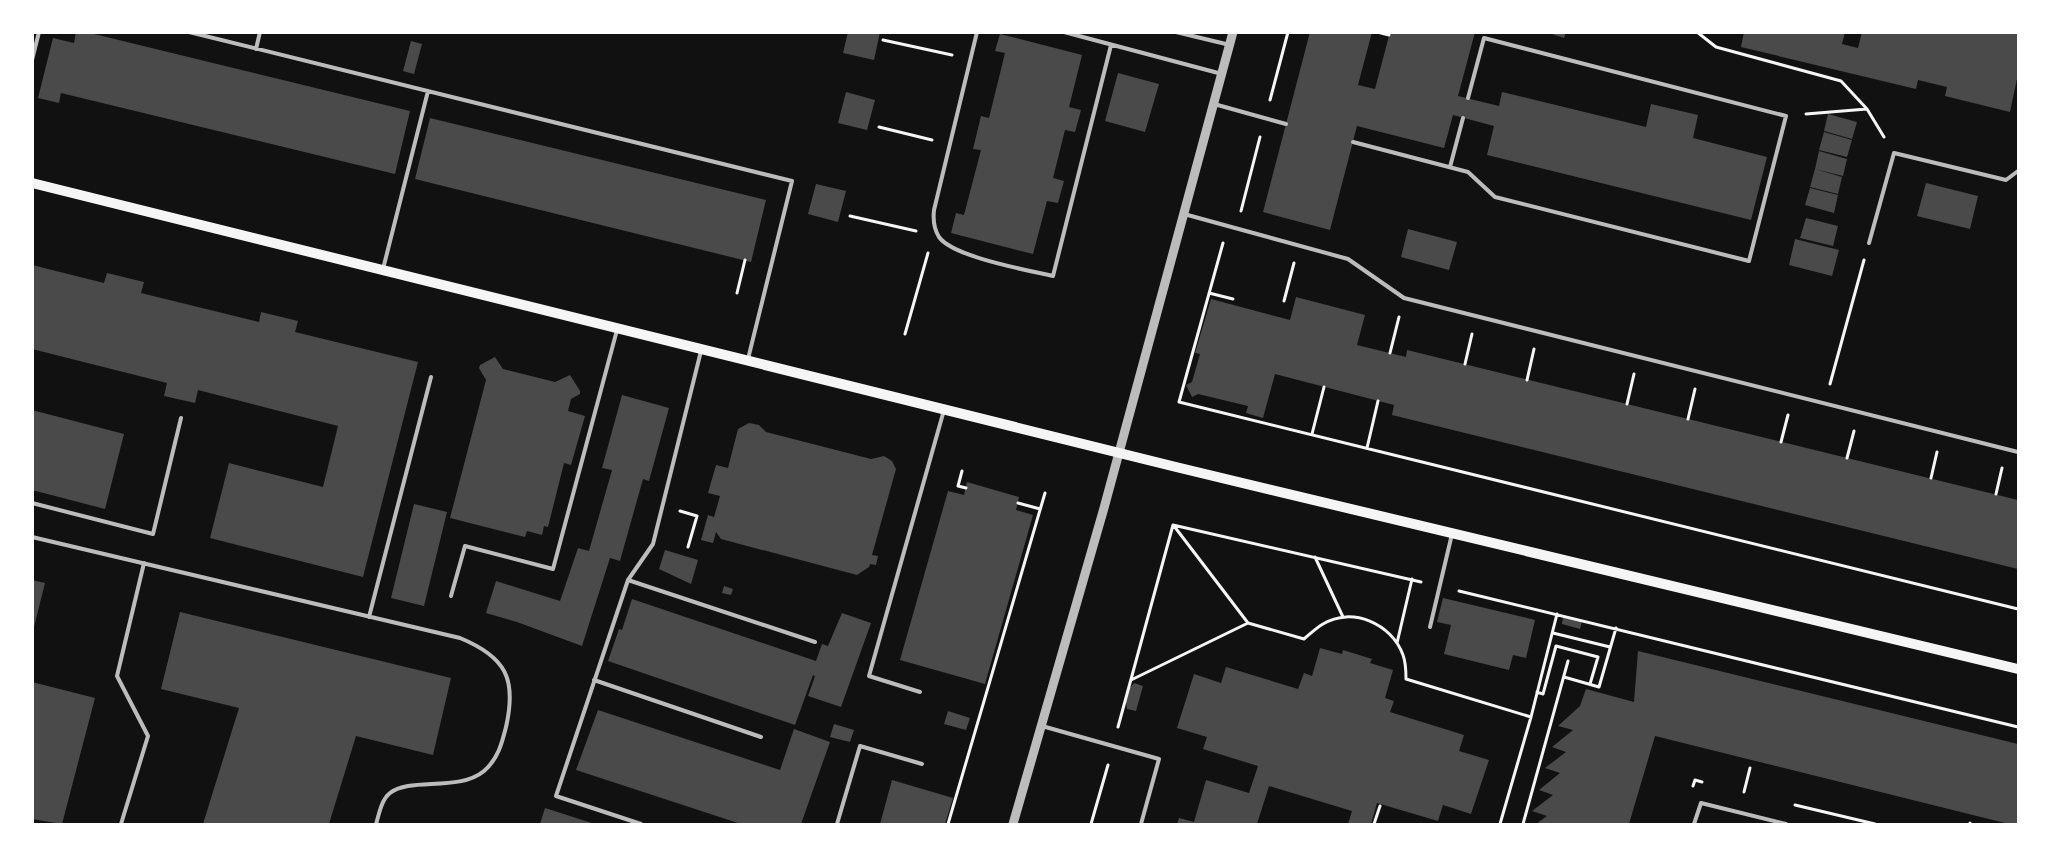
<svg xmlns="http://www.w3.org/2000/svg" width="2051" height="857" font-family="Inter,sans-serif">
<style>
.building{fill:#4a4a4a}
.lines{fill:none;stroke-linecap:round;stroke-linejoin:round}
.path{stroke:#f5f5f5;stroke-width:3}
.service{stroke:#bcbcbc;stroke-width:4}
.tertiary{stroke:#bcbcbc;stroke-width:9}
.secondary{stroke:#f5f5f5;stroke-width:10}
</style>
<rect width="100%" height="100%" fill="#111"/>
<path class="building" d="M76,32H86L410,111L395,174L61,93L59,103L38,98L53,38L74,43Z
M848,32H880L874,60L843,53Z
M1310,32H1372L1358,85L1375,89L1390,32H1475L1458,96L1499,106L1502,92L1646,127L1651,104L1698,115L1693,138L1767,157L1751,220L1487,155L1494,126L1453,115L1444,148L1357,126L1330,230L1263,212Z
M1546,32H1566L1564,38Z
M1744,32H1845L1842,44L1858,48L1862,32H2018V74L2010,112L1945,96L1947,87L1918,80L1916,89L1741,47Z
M1000,34L1082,55L1069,107L1081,110L1075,132L1065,130L1053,178L1064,181L1058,203L1047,201L1033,254L951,233L956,213L964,215L981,150L973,149L981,116L989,118L1005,53L995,51Z
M411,41L422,44L414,74L403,71Z
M1118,73L1159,84L1145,132L1105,121Z
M846,92L875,100L867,130L838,123Z
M1828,114L1857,122L1852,139L1824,131Z
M430,118L766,200L751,262L415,179Z
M1824,132L1852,140L1847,157L1819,150Z
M1819,151L1847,159L1843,176L1815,169Z
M1815,169L1842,177L1838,194L1810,187Z
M1926,183L1978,196L1970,229L1917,216Z
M816,184L846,191L838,222L808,214Z
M1810,188L1838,195L1834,213L1805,205Z
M1806,218L1838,226L1833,246L1800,238Z
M1408,229L1457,242L1449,270L1401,257Z
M1795,239L1839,250L1832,276L1789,265Z
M32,265L104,283L107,273L144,282L141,293L259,322L261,312L298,321L295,332L418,362L363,577L210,538L229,463L323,487L338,426L198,390L195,403L164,396L167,383L32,349Z
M1296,297L1365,315L1357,345L1406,357L1407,350L2018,500V569L1392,415L1394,405L1275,374L1263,418L1246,413L1248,406L1198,394L1192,397L1186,385L1192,382L1200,354L1195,353L1211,299L1290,320Z
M495,357L503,369L555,382L570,375L580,391V394L571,399L568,411L585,416L571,465L564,463L548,527L544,526L542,535L527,531L525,537L450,518L486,380L479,368L480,365Z
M622,395L669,408L649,481L643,479L620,561L610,558L582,646L517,622L486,613L496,581L560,601L578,548L589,551L612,470L602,468Z
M32,410L124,434L105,509L32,490Z
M749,423L759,425L766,432L871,459L884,456L892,461L896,469L872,555L878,556L876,565L870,564L869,567L857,575L721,539L716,532L713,543L701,540L708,515L714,517L720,496L708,493L716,465L728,468L738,429Z
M967,482L1019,497L1016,510L1033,515L985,684L900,660L948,491L964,495Z
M414,504L447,512L424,606L391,598Z
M665,550L698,560L691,584L659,569Z
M32,580L45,583L33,631H32Z
M724,586L733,589L731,595L722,593Z
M1443,598L1535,620L1526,658L1513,655L1509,670L1444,654L1451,625L1437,622Z
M632,599L816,661L822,644L828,646L842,613L871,623L841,707L808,696L815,676L813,675L795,725L608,661L619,629L622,630Z
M180,612L451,678L433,755L356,736L329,824H203L239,708L161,689Z
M1563,617L1582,621L1580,629L1562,624Z
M1320,648L1342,654L1343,650L1372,659L1370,663L1393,670L1385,698L1394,701L1390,712L1464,735L1459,751L1489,760L1471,814L1443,805L1438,821L1377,803L1371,824H1348L1352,811L1269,786L1257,824H1177L1179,818L1194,822L1206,780L1249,793L1258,766L1203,749L1207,737L1177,728L1194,674L1221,683L1226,667L1298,689L1304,673L1312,676Z
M1638,651L2018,744V824H2009L1655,736L1629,824H1536L1547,816L1532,811L1553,795L1539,790L1560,773L1545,768L1566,752L1552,747L1573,730L1558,726L1580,706L1586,689L1634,702Z
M32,682L95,698L62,824L32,819Z
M1134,683L1143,686L1136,711L1127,709L1126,702L1130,688Z
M598,710L780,770L794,729L830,742L801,824H741L576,770Z
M948,711L970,718L966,730L944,724Z
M834,724L854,730L850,742L830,737Z
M892,780L953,798L945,824H880Z
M545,808L595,824H540Z"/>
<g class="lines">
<path class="path" d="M1377,32L1389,35
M1697,32L1716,47L1841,81L1867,109L1884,137
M883,40L952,55
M1270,100L1288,32
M1806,114L1867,109
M879,127L932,140
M1241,211L1260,137
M850,216L916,231
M1223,243L1179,402L2018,609
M737,293L745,260
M1209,293L1233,299
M1284,301L1294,263
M905,334L928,253
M1390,353L1399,317
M1465,364L1472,334
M1527,380L1534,349
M1830,384L1864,260
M1627,404L1634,374
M1688,419L1695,389
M1312,434L1324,387
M1781,442L1788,415
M1367,448L1378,401
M1847,458L1854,431
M962,471L958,486L966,488
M1931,478L1937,452
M1996,494L2002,468
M1018,503L1040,509
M680,511L697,516L688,547
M1173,525L1421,582
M1174,526L1248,623
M1315,557L1343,617
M1459,591L2018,727
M1553,633L1610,647
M1397,643L1412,579
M1564,677L1599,687L1616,628
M1131,680L1248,623L1304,639C1310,634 1316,628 1323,624C1352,606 1392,624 1403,655C1406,663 1406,671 1406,679L1531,717L1500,824
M1537,692L1543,694L1556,646L1598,657L1590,684
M1531,717L1557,614
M1118,727L1173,525
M1693,786L1695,780L1702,782
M1744,792L1750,768
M1795,805L1875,824
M948,824L1045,493
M1091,824L1108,765
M1374,824L1380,806
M1523,824L1568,661
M1970,824V823"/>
<path class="service" d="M189,32L792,181L748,359
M977,32L934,210C933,219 934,229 939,237C953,257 1027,270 1053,276L1111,45
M1064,32L1222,74
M1176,32L1230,45
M256,49L260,32
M32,60L39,32
M1214,104L1286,124
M1353,142L1468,172L1495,197L1749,261L1786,116L1484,38L1468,98
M1450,167L1463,118
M1184,214L1348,259L1404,298L2018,452
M1869,243L1894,153L2006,180L2018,171
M383,269L428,91
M32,503L153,534L181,418
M32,537L460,638C506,657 517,679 506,727C502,743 498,759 484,771C459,792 410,777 390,793C381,800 379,815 376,824
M628,580L815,642
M451,596L465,546L553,569L617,330
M369,617L431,377
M1430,627L1452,534
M594,680L761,737
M920,692L869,676L944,410
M1042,726L1159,759L1141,824
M121,824L148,736L117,676L144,563
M641,824L556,796L628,580L653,544L701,351
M837,824L860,746L922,764
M1694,824L1701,803L1786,824"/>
<path class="tertiary" d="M1013,824L1104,508L1233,32"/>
<path class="secondary" d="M32,183L1176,467L2018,669"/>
</g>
<rect width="2051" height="857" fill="none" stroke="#ffffff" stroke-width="68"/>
</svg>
